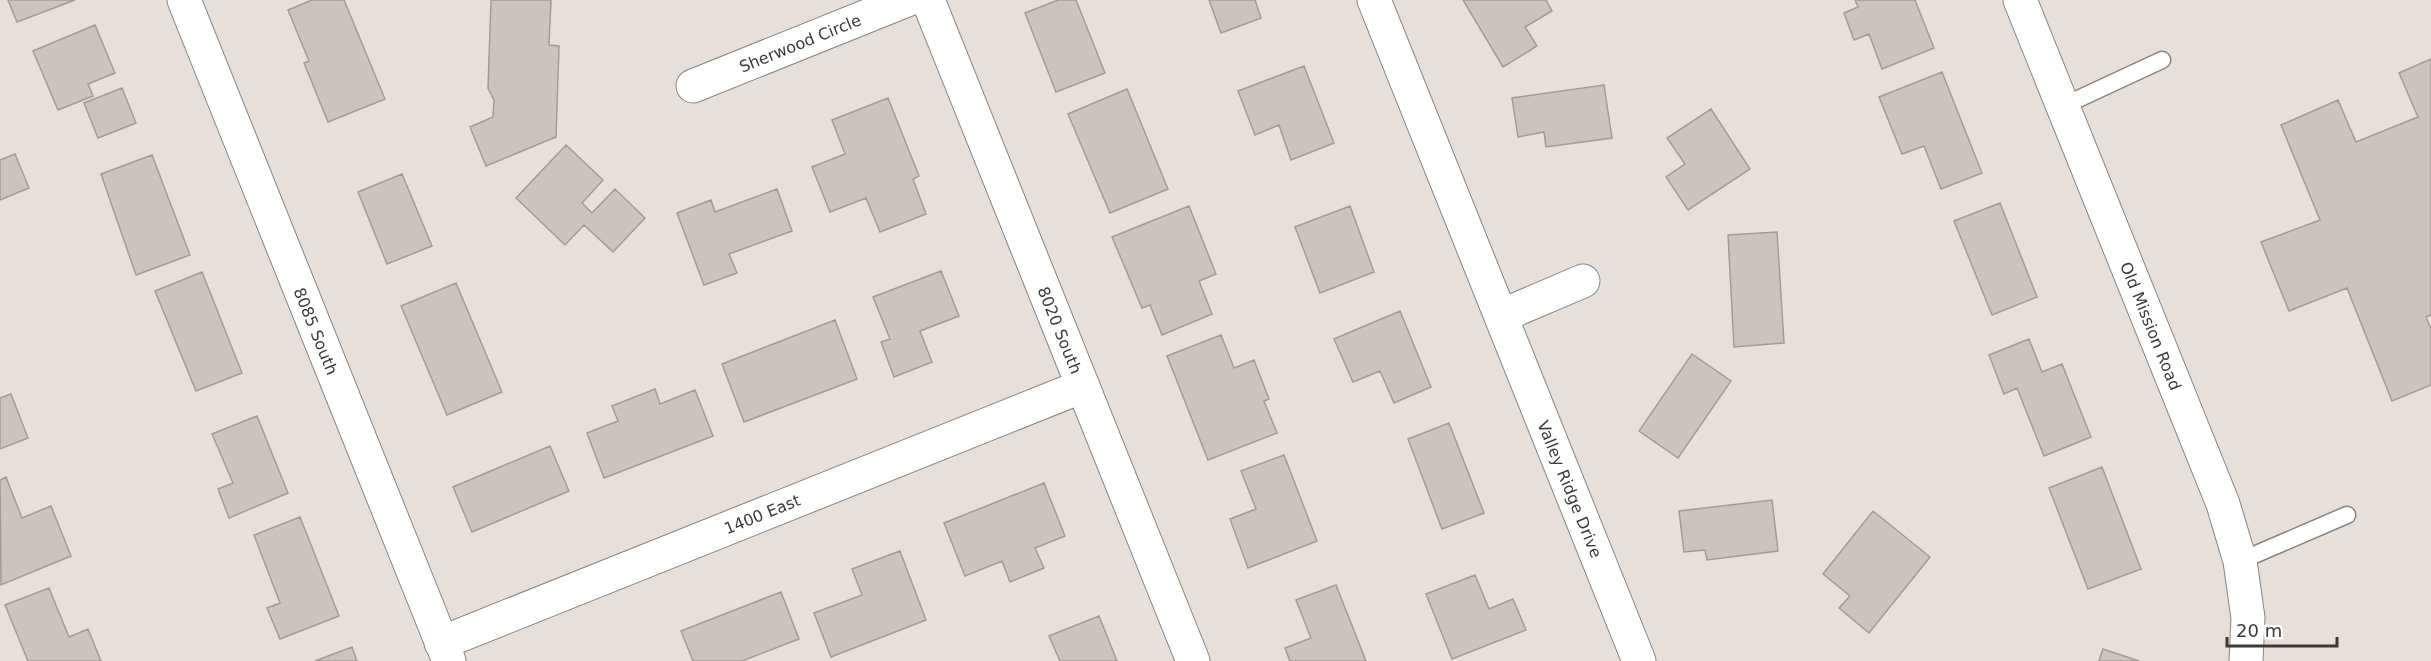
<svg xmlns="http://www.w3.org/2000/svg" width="2431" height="661" font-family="'DejaVu Sans',sans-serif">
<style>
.building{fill:#cac3be;stroke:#a29c97;stroke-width:1.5}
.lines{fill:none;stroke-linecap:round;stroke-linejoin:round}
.service-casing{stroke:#8a847f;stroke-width:19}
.minor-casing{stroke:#8a847f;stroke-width:35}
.service{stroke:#fff;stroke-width:16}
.minor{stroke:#fff;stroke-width:33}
.labels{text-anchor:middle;stroke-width:4.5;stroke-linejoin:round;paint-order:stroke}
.street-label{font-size:16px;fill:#3d3b39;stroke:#fff}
</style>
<rect width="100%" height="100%" fill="#e6dfda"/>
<path class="building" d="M8,0H75L17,22Z
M312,0H344L385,99L328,122L304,63L309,61L288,10Z
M491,0H551L549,45L559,46L556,137L486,166L470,127L493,117L494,100L488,88Z
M1058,0H1076L1105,73L1056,92L1025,13Z
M1209,0H1255L1261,18L1221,33Z
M1463,0H1546L1552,11L1525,27L1537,46L1503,67Z
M1855,0H1915L1934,48L1882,69L1869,34L1854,40L1844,13L1858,7Z
M95,25L115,73L88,84L93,96L58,110L33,51Z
M2431,59V315L2426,317L2431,329V385L2392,401L2347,288L2289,311L2261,242L2320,220L2281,125L2338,100L2356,142L2418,117L2399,73Z
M1304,66L1334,143L1291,160L1279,125L1255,135L1238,91Z
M1942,72L1982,173L1941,189L1924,146L1902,154L1879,97Z
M1604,85L1612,138L1546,147L1544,132L1518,137L1512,98Z
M122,88L136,123L98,138L84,103Z
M1127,89L1168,189L1110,213L1068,114Z
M888,98L919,176L913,179L926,214L880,232L866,198L830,212L812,167L845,154L832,120Z
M1711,109L1750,169L1688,210L1666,177L1685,164L1667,138Z
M566,145L603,180L582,203L592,213L615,189L645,218L613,252L584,225L565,245L516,198Z
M15,154L29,188L0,200V160Z
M152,155L190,255L136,275L101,174Z
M402,174L432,246L387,264L358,192Z
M777,189L792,231L729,254L737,273L704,285L677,213L711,200L715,212Z
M2000,203L2037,297L1992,315L1954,221Z
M1189,206L1216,274L1199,281L1212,314L1162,335L1150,305L1142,308L1112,237Z
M1350,206L1374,272L1320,293L1295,227Z
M1777,232L1784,343L1734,347L1728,235Z
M941,271L959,316L920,331L932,362L894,377L881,342L890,339L873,297Z
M202,272L242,373L196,391L155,291Z
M456,283L502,392L447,415L401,306Z
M1400,311L1431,387L1394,403L1380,371L1353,382L1334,339Z
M835,320L857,379L744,422L722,364Z
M1221,335L1234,368L1254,360L1269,399L1264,401L1277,433L1208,460L1167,356Z
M2029,339L2042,372L2062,364L2091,437L2044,456L2017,388L2004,394L1989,355Z
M1692,354L1731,381L1678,458L1639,431Z
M655,389L660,404L695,390L713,436L604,478L587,433L618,421L612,406Z
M11,394L28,438L0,449V398Z
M257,416L288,493L229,518L218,489L233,483L212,434Z
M1449,423L1484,513L1442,529L1408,439Z
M550,446L569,491L472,532L453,487Z
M1284,455L1317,541L1248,568L1230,519L1256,509L1241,471Z
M2102,467L2141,569L2088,589L2049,488Z
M6,477L22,518L51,506L71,556L1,585L0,480Z
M1044,483L1065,536L1035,548L1044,568L1010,582L1002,561L965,576L944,523Z
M1772,500L1778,551L1707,560L1705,550L1684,552L1679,511Z
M1873,511L1930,557L1869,633L1839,608L1850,596L1823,574Z
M300,517L339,616L280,639L267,608L280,603L254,535Z
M900,551L926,620L831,657L814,613L862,595L852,569Z
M1475,575L1489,609L1513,599L1526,630L1452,659L1426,594Z
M1336,585L1366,661H1290L1285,648L1311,638L1296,600Z
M49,588L69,637L88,629L101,661H28L5,605Z
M781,592L799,639L742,661H693L681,631Z
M1099,616L1117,661H1060L1049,636Z
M352,647L357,661H315Z
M2103,649L2139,661H2099Z"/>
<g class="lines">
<defs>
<path id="service" d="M2063,106L2162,60
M2240,561L2347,515"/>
<path id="minor" d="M184,0L449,661
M928,0L1193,661
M1374,0L1639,661
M2020,0L2223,504L2240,561L2248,618L2246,661
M693,86L907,0
M1501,316L1583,281
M441,643L1083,386"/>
</defs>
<use href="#service" class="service-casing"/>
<use href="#minor" class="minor-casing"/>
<use href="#service" class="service"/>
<use href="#minor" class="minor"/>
</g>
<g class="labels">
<g class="street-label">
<text transform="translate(800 43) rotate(-22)" y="6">Sherwood Circle</text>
<text transform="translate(2151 326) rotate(68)" y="6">Old Mission Road</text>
<text transform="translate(1060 330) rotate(68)" y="6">8020 South</text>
<text transform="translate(316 331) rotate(68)" y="6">8085 South</text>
<text transform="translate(1570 489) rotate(68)" y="6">Valley Ridge Drive</text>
<text transform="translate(762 514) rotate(-22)" y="6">1400 East</text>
</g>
</g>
<path d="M2227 637v9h110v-9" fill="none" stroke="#3d3b39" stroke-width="3"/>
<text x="2236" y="637" font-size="18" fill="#3d3b39" stroke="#ffffff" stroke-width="4.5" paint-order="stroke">20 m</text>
</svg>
